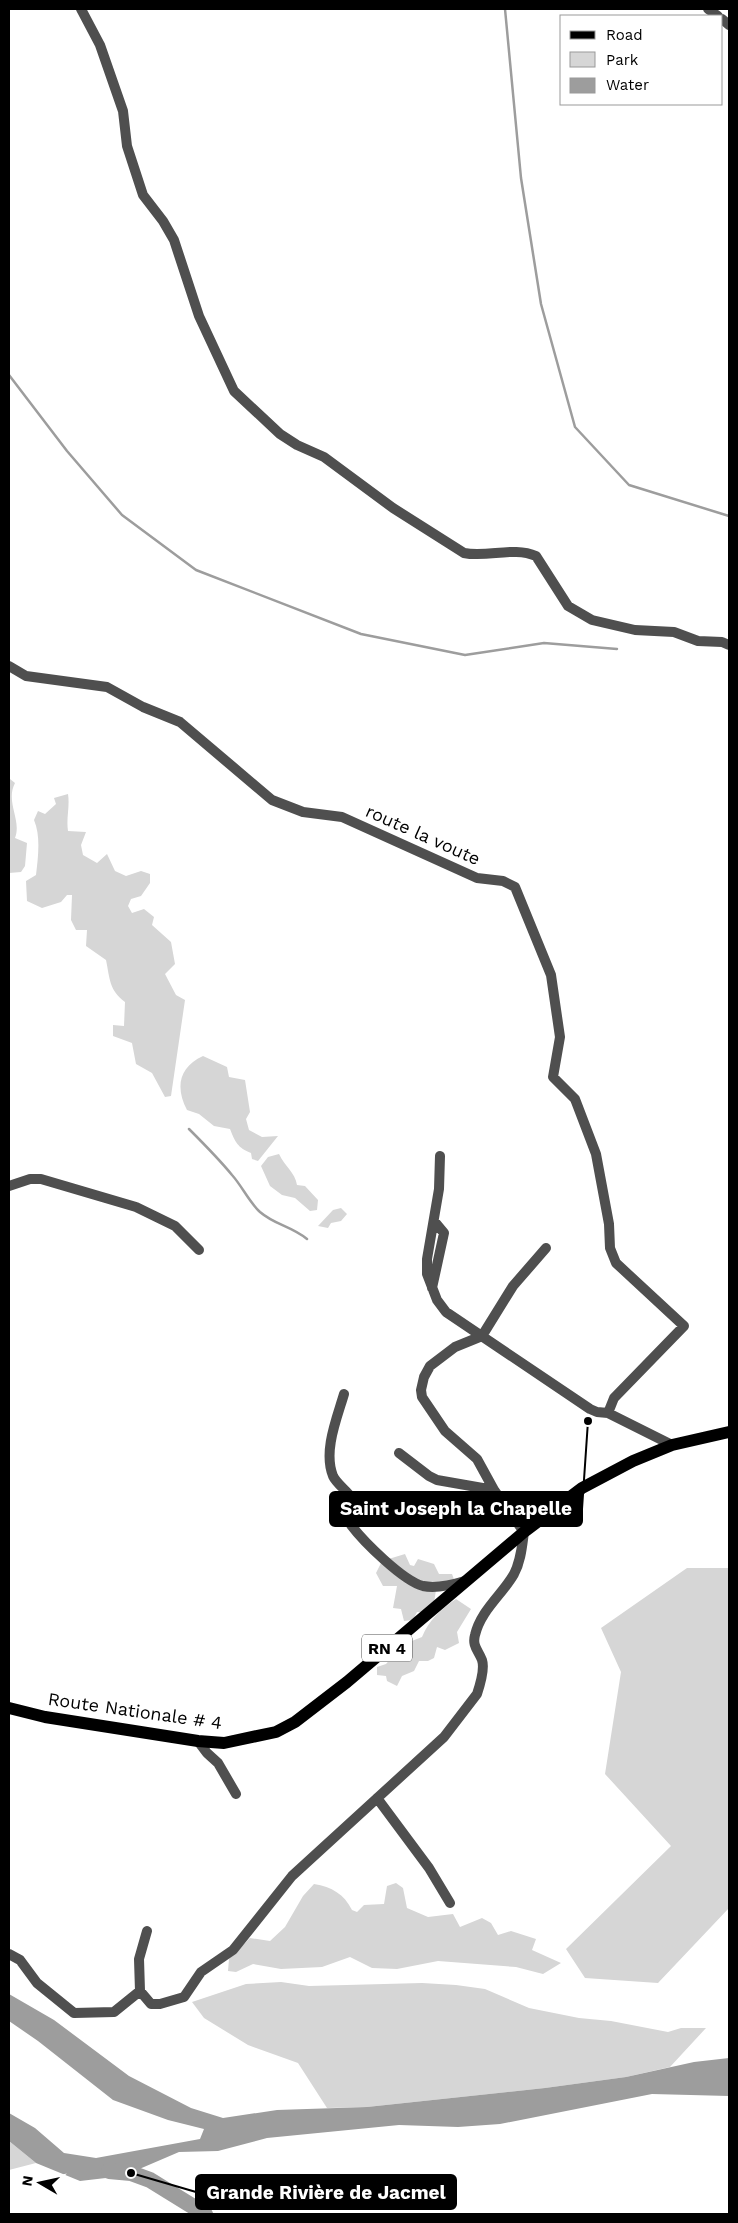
<svg xmlns="http://www.w3.org/2000/svg" width="738" height="2223" font-family="'Work Sans',sans-serif">
<style>
.green{fill:#d6d6d6}
.water{fill:#9d9d9d}
.lines{fill:none;stroke-linecap:round;stroke-linejoin:round}
.stream{stroke:#9d9d9d;stroke-width:2.5}
.river{stroke:#9d9d9d;stroke-width:16}
.minor{stroke:#4f4f4f;stroke-width:10}
.primary{stroke:#000;stroke-width:12}
.labels{text-anchor:middle;stroke-width:4;stroke-linejoin:round;paint-order:stroke}
.shield{fill:#fff;stroke:#4c4c4c;stroke-width:1}
.shield-label{font-size:16px;font-weight:bold;fill:#000}
.street-label{font-size:18px;fill:#000;stroke:#fff}
.leader{fill:none;stroke:#000;stroke-width:2}
.callout-dot{fill:#000;stroke:#fff;stroke-width:2}
.callout{fill:#000;stroke:#000;stroke-width:2}
.callout-label{font-size:19px;text-anchor:middle;font-weight:bold;fill:#fff}
</style>
<rect width="100%" height="100%" fill="#fff"/>
<path class="green" d="M10,779L15,783C5,802 22,820 15,838L27,843L25,866L21,872L9,873V781Z
M68,794C70,807 66,818 68,831L86,832L81,845L83,855L97,863L107,854L115,871L126,876L141,871L150,874V883L141,896L131,899L128,906L132,913L144,909L154,917L152,925L171,942L175,964L165,974L176,995L185,1000L171,1096L165,1097L152,1073L136,1064L132,1043L113,1036V1025L124,1026L125,1002C109,990 110,979 106,960L86,946L87,930H76L71,920L72,895H67L61,902L42,908L27,901L26,881L36,875C38,858 41,836 34,820L38,811L45,814L56,804L54,798Z
M203,1056L227,1067L229,1077L245,1080L250,1112L246,1119L249,1130L262,1137L278,1136L258,1161L252,1159L251,1153C238,1148 235,1142 230,1129L214,1126L199,1114L187,1110C175,1087 179,1067 203,1056Z
M279,1154C285,1167 295,1172 297,1185L305,1186L318,1200L317,1210L310,1211L295,1198L282,1195L270,1186L261,1166L268,1157Z
M341,1208L347,1214L341,1221L331,1223L328,1228L318,1226L333,1210Z
M405,1554L410,1565L414,1566L418,1559L434,1564L439,1574H452L455,1582L436,1590L434,1603L423,1612H417L413,1620L404,1621L401,1609L393,1608L397,1586H383L376,1573L382,1561Z
M687,1568H729V1908L658,1983L585,1978L566,1949L671,1846L605,1774L621,1672L601,1628Z
M456,1599L471,1609L457,1632L459,1643L445,1650L437,1647L434,1658L428,1661H419L414,1671L402,1676L397,1686L387,1681L386,1676L377,1675V1667L386,1664L404,1644L422,1637C429,1620 440,1610 456,1599Z
M396,1883L403,1888L407,1908L428,1917L453,1914L460,1927L482,1918L491,1923L498,1935L511,1931L536,1939L532,1950L561,1963L543,1974L516,1967L438,1961L397,1969L372,1968L350,1957L322,1967L281,1969L253,1964L236,1972L228,1971L229,1959L250,1938L270,1941L285,1927L303,1896L314,1884C332,1887 344,1894 352,1910L357,1912L364,1905L384,1904L387,1886Z
M281,1982L309,1986L422,1983L456,1985L485,1989L529,2008L579,2018L611,2021L668,2032L681,2028H706L670,2067L626,2077L545,2088L367,2107L327,2108L298,2063L248,2045L204,2018L192,2002L246,1984Z
M9,2141L36,2163L9,2170Z"/>
<path class="water" d="M9,1994L54,2020L129,2076L191,2108L223,2118L277,2110L367,2107L545,2088L626,2077L694,2062L729,2058V2096L652,2094L500,2124L458,2127L399,2125L267,2138L218,2151L179,2152L123,2176L80,2181L36,2163L9,2141V2113L35,2128L64,2153L96,2158L200,2139L204,2129L168,2120L113,2100L38,2041L9,2021Z"/>
<g class="lines">
<path class="stream" d="M505,9L521,178L541,304L575,427L629,485L729,516
M9,375L67,451L122,515L196,570L361,634L465,655L544,643L617,649
M189,1129C204,1144 219,1159 232,1175C242,1186 249,1202 260,1212C275,1225 291,1226 307,1239"/>
<path class="river" d="M109,2171L131,2173L150,2180L205,2214"/>
<path class="minor" d="M81,9L100,45L123,111L127,146L143,195L163,221L174,240L199,316L234,391L280,434L297,445L324,457L393,508L464,553C487,558 514,546 536,556L568,606L592,620L635,630L674,632L698,641L722,642L729,645
M708,9L718,16
M722,19L729,25
M9,666L26,676L107,687L143,707L180,722L272,800L303,812L342,817L477,878L503,881L515,887L551,975L560,1037L553,1077L575,1099L596,1154L609,1224L610,1248L616,1263L684,1326L614,1398L608,1413L672,1445
M440,1156L439,1189L427,1259V1274L437,1300L446,1312L590,1409L597,1412L608,1413
M9,1186L30,1179H41L136,1207L175,1226L199,1250
M432,1288L444,1233L434,1221
M344,1394C337,1418 323,1451 333,1476C336,1483 346,1490 351,1497V1525C363,1541 403,1581 423,1586C437,1589 452,1585 465,1581
M399,1453L429,1476L437,1480L494,1490
M198,1741L207,1753L218,1763L236,1794
M377,1798L429,1868L450,1903
M9,1954L20,1960L37,1983L74,2013L114,2012L140,1991L151,2004H160L184,1997L201,1972L233,1950L292,1876L444,1737L477,1694C480,1685 485,1669 482,1660C478,1650 472,1646 475,1635C481,1610 502,1595 514,1574C521,1561 522,1546 524,1532L494,1490L477,1459L445,1431L422,1397L421,1390L424,1377L430,1366L455,1347L482,1336L513,1286L546,1248
M140,1991L139,1959L147,1931"/>
<path class="primary" d="M9,1708L45,1717L198,1741L224,1743L276,1732L295,1722L347,1682L524,1532L582,1488L633,1461L672,1445L729,1432"/>
</g>
<g class="labels">
<rect class="shield" x="362" y="1634.5" width="50" height="27" rx="4"/>
<g class="shield-label">
<text x="387" y="1654">RN 4</text>
</g>
<g class="street-label">
<text transform="translate(423 835) rotate(24)" y="6">route la voute</text>
<text transform="translate(135 1711) rotate(8)" y="6">Route Nationale # 4</text>
</g>
</g>
<path class="leader" d="M588 1421L582 1509M131 2173L196 2192"/>
<g class="callout-dot">
<circle cx="588" cy="1421" r="5"/>
<circle cx="131" cy="2173" r="5"/>
</g>
<g class="callout">
<rect x="330" y="1492" width="252" height="34" rx="5"/>
<rect x="196" y="2175" width="260" height="34" rx="5"/>
</g>
<g class="callout-label">
<text x="456" y="1515">Saint Joseph la Chapelle</text>
<text x="326" y="2199">Grande Rivière de Jacmel</text>
</g>
<rect width="738" height="2223" fill="none" stroke="#000000" stroke-width="20"/>
<rect x="560" y="15" width="162" height="90" fill="#ffffff" stroke="#999999"/>
<rect x="570" y="31" width="25" height="8" fill="#000000" stroke="#999999"/>
<text x="606" y="40" font-size="15" fill="#000000">Road</text>
<rect x="570" y="52" width="25" height="15" fill="#d6d6d6" stroke="#999999"/>
<text x="606" y="65" font-size="15" fill="#000000">Park</text>
<rect x="570" y="78" width="25" height="15" fill="#9d9d9d" stroke="#999999"/>
<text x="606" y="90" font-size="15" fill="#000000">Water</text>
<g transform="translate(40 2183) rotate(279)" stroke="#ffffff" stroke-width="4" paint-order="stroke">
<path d="M0-4L9 19L0 12L-9 19Z" fill="#000000"/>
<text y="-8" font-size="14" font-weight="bold" text-anchor="middle" fill="#000000">N</text>
</g>
</svg>
